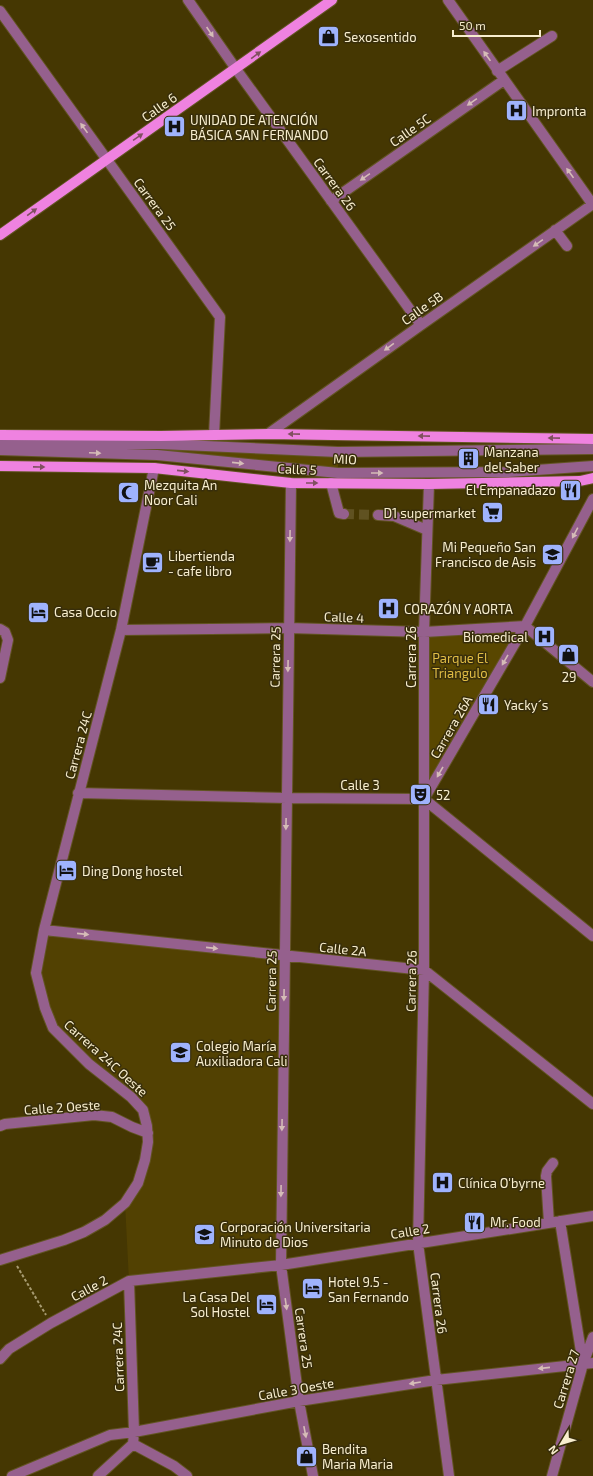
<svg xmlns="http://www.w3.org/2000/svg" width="593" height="1476" font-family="'Exo 2',sans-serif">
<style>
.built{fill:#524102}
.green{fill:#594700}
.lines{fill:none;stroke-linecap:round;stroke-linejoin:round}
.minor-tunnel{stroke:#605221;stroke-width:10;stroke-dasharray:10 5;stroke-linecap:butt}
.minor-casing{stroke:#625423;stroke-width:12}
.major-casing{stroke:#625423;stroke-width:12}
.path{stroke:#a79b71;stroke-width:2;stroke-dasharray:3 2;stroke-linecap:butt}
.minor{stroke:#95608d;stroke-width:10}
.major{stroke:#ef82e0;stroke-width:10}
.oneway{fill:#d5bcb7}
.oneway2{fill:#815060}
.labels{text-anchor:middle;stroke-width:3;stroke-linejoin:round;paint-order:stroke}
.poi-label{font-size:13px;fill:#f8eece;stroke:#382e0b;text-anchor:start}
.street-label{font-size:13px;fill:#f8eece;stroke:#382e0b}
.park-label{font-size:13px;fill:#e1bd45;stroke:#382e0b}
</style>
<rect width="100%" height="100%" fill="#453702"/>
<path class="built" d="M44,930L284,956L281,1265L129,1281L125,1203L145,1160L143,1110L53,1028L36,974Z"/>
<path class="green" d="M160,444L338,452V473L157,455Z
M525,626L424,799V632Z"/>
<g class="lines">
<path class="minor-tunnel" d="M344,514L378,515"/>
<defs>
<path id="minor" d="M188,0L236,69L421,325
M448,0L593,205
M0,11L220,317L214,435
M497,71L552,36
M331,201L504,80
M555,230L567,246
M268,434L421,325L593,204
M0,442L160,444L338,452L593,449
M0,450L157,455L338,473L508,472L593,466
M291,483L281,1265L299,1401L313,1476
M331,483L339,513L344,514
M429,484L424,632V970L418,1243L449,1476
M378,515L394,516L427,530
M0,629L5,632L8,640L0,678
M121,630L289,628L424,632L525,626L593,682
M78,793L287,798L424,799L593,936
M424,799L525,626L593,499
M44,930L424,970L593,1104
M0,1126L5,1124L94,1115L112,1117L132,1127L148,1133
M560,1221L583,1364
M549,1223L546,1176L547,1171L553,1163
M0,1260L64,1240L84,1232L105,1220L125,1203L138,1183L145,1160L148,1142L147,1126L143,1110L131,1097L89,1064L53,1028L45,1008L36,973L44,930L121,630L154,468
M129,1281L134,1432L133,1444
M0,1359L9,1349L51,1323L129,1281L281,1265L593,1216
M133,1444L174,1466L187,1476
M12,1476L110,1435L134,1432L299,1401L436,1380L593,1363
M98,1476L133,1444
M552,1476L583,1364L593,1337"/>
<path id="major" d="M0,235L332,0
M0,435L161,436L268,434L593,439
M0,466L154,468L291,483L429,484L580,481L593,478"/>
</defs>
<use href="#minor" class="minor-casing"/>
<use href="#major" class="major-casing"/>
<path class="path" d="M17,1266L46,1315"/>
<use href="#minor" class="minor"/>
<use href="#major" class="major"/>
</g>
<defs><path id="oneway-solid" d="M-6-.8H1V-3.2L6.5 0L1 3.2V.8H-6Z"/></defs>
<g class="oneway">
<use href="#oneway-solid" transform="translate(210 32) rotate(56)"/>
<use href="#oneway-solid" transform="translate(487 56) rotate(-125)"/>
<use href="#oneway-solid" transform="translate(472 102) rotate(145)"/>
<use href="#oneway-solid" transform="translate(84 128) rotate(-126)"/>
<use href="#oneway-solid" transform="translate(570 173) rotate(-126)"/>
<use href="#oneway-solid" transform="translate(365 177) rotate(145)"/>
<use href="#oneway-solid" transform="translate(538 243) rotate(145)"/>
<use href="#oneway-solid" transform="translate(389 347) rotate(144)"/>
<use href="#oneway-solid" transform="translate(95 453) rotate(2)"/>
<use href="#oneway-solid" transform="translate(238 463) rotate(6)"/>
<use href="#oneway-solid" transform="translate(377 473)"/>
<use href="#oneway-solid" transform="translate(575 533) rotate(118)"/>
<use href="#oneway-solid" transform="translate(290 536) rotate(91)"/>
<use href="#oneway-solid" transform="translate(505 660) rotate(120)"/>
<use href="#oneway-solid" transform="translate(288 666) rotate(91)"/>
<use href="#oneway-solid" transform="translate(440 772) rotate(120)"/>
<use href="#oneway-solid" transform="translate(286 824) rotate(91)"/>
<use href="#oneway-solid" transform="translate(83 934) rotate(6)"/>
<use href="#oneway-solid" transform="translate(212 948) rotate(6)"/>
<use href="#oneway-solid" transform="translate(284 995) rotate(91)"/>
<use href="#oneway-solid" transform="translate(282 1125) rotate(91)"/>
<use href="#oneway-solid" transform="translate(281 1191) rotate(91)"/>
<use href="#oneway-solid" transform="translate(286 1304) rotate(82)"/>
<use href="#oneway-solid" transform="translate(544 1368) rotate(174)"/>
<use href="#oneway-solid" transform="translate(415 1383) rotate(171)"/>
<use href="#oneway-solid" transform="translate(305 1432) rotate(79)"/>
</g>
<g class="oneway2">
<use href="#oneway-solid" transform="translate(256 55) rotate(-36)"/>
<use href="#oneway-solid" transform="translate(138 137) rotate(-35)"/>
<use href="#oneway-solid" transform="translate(32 212) rotate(-36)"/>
<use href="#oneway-solid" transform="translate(294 434) rotate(-179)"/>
<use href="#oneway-solid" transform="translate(424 436) rotate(-179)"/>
<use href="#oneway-solid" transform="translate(554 438) rotate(-179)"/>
<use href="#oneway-solid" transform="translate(39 467) rotate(1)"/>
<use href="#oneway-solid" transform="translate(183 471) rotate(6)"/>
<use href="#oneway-solid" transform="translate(312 483)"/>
</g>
<defs>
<symbol id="shop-square" viewBox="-11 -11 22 22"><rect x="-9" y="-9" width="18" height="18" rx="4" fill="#9fb3fd" stroke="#382e0b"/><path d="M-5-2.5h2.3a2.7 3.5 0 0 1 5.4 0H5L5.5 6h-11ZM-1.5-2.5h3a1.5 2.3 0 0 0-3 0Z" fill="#111"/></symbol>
<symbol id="hospital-square" viewBox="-11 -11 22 22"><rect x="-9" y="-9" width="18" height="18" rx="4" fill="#9fb3fd" stroke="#382e0b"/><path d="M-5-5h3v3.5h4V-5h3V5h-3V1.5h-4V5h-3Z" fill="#111"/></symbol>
<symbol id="building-square" viewBox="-11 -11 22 22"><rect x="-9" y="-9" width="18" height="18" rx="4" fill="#9fb3fd" stroke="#382e0b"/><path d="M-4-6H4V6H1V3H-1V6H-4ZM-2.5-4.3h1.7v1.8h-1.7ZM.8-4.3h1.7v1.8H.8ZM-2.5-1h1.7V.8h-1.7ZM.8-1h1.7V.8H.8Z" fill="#111"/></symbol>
<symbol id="restaurant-square" viewBox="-11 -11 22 22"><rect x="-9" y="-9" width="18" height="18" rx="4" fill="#9fb3fd" stroke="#382e0b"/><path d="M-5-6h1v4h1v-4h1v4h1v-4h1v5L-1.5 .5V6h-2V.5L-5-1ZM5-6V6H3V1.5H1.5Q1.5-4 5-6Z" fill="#111"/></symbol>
<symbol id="mosque-square" viewBox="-11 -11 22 22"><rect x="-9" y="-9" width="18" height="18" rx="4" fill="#9fb3fd" stroke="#382e0b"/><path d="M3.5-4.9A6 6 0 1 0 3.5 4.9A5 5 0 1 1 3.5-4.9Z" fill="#111"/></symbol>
<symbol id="supermarket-square" viewBox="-11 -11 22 22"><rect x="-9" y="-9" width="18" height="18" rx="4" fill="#9fb3fd" stroke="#382e0b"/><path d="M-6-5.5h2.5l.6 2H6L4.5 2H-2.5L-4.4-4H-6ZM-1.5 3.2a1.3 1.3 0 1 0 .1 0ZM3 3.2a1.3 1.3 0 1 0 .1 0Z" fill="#111"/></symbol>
<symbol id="school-square" viewBox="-11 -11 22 22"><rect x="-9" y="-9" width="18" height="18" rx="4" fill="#9fb3fd" stroke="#382e0b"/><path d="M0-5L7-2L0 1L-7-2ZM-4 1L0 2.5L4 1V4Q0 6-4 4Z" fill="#111"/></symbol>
<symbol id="cafe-square" viewBox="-11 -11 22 22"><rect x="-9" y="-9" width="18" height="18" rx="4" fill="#9fb3fd" stroke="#382e0b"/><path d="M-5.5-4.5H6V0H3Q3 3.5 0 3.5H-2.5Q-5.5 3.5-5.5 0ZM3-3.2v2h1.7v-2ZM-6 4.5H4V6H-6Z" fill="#111"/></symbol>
<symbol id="hotel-square" viewBox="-11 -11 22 22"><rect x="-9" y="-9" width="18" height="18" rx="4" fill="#9fb3fd" stroke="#382e0b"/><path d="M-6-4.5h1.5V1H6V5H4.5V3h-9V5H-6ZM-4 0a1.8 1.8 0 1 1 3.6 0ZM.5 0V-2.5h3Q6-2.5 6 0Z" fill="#111"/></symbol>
<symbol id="theatre-square" viewBox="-11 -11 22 22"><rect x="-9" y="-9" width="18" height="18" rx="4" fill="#9fb3fd" stroke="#382e0b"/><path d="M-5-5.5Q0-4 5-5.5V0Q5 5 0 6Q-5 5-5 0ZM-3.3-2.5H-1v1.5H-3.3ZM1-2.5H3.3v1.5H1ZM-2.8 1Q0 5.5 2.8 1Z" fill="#111"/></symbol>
<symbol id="university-square" viewBox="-11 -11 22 22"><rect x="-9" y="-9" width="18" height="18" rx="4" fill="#9fb3fd" stroke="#382e0b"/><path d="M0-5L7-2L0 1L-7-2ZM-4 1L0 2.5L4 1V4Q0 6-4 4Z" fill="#111"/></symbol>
</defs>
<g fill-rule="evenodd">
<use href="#shop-square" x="316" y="24" width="25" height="25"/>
<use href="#hospital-square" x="504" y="98" width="25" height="25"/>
<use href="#hospital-square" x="162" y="114" width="25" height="25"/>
<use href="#building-square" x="456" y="446" width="25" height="25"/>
<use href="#restaurant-square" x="558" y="478" width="25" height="25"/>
<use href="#mosque-square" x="116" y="480" width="25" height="25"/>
<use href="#supermarket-square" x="480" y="500" width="25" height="25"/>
<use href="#school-square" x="540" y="542" width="25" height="25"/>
<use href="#cafe-square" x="140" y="550" width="25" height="25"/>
<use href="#hospital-square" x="376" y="596" width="25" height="25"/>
<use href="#hotel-square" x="26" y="600" width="25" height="25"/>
<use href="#hospital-square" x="532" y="624" width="25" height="25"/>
<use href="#shop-square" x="556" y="642" width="25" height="25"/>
<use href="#restaurant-square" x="476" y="692" width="25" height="25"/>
<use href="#theatre-square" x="408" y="782" width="25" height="25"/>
<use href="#hotel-square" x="54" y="858" width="25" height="25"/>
<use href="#school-square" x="168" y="1040" width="25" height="25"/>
<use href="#hospital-square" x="430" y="1170" width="25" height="25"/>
<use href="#restaurant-square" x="462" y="1210" width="25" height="25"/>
<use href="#university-square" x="192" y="1222" width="25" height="25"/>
<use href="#hotel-square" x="300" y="1276" width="25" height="25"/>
<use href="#hotel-square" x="254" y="1292" width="25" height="25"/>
<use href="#shop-square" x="294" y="1444" width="25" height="25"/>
</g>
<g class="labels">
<g class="poi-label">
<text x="344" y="42">Sexosentido</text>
<text x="532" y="116">Impronta</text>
<text x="190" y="125">UNIDAD DE ATENCIÓN<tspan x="190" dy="15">BÁSICA SAN FERNANDO</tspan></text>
<text x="484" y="457">Manzana<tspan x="484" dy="15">del Saber</tspan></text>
<text x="144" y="490">Mezquita An<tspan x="144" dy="15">Noor Cali</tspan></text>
<text x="556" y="495" text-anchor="end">El Empanadazo</text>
<text x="476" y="518" text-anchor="end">D1 supermarket</text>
<text x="536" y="552" text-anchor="end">Mi Pequeño San<tspan x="536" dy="15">Francisco de Asis</tspan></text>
<text x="168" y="561">Libertienda<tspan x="168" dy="15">- cafe libro</tspan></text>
<text x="404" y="614">CORAZÓN Y AORTA</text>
<text x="54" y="617">Casa Occio</text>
<text x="528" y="642" text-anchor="end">Biomedical</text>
<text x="569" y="682" text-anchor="middle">29</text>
<text x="504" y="710">Yacky´s</text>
<text x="436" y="800">52</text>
<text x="82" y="876">Ding Dong hostel</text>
<text x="196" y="1051">Colegio María<tspan x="196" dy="15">Auxiliadora Cali</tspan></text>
<text x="458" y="1188">Clínica O'byrne</text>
<text x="490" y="1227">Mr. Food</text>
<text x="220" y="1232">Corporación Universitaria<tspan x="220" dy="15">Minuto de Dios</tspan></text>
<text x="328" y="1287">Hotel 9.5 -<tspan x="328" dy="15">San Fernando</tspan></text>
<text x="250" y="1302" text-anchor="end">La Casa Del<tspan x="250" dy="15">Sol Hostel</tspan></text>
<text x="322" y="1454">Bendita<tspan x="322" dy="15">Maria Maria</tspan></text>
</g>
<g class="street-label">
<text transform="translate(159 107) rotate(-35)" y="5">Calle 6</text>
<text transform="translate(410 130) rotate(-35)" y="5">Calle 5C</text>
<text transform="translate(335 184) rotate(54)" y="5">Carrera 26</text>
<text transform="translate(155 204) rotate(54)" y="5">Carrera 25</text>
<text transform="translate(422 308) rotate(-35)" y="5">Calle 5B</text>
<text transform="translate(345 459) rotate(2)" y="5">MIO</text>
<text transform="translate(297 469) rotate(2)" y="5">Calle 5</text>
<text transform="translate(344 617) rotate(2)" y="5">Calle 4</text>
<text transform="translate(275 657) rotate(-89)" y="5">Carrera 25</text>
<text transform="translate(411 657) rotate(-90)" y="5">Carrera 26</text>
<text transform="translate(451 727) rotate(-60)" y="5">Carrera 26A</text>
<text transform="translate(78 745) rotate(-75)" y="5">Carrera 24C</text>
<text x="360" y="790">Calle 3</text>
<text transform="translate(343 949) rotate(6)" y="5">Calle 2A</text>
<text transform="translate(271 981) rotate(-89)" y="5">Carrera 25</text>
<text transform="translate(411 981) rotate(-89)" y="5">Carrera 26</text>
<text transform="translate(106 1058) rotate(42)" y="5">Carrera 24C Oeste</text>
<text transform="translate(62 1107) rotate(-4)" y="5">Calle 2 Oeste</text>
<text transform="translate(410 1231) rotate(-9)" y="5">Calle 2</text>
<text transform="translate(89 1288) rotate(-28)" y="5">Calle 2</text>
<text transform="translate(439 1303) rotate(83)" y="5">Carrera 26</text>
<text transform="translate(304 1338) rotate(82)" y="5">Carrera 25</text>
<text transform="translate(118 1357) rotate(-92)" y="5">Carrera 24C</text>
<text transform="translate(566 1379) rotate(-73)" y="5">Carrera 27</text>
<text transform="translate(296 1389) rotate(-10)" y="5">Calle 3 Oeste</text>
</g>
<g class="park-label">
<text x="460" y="663">Parque El<tspan x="460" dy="15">Triangulo</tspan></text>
</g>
</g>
<g transform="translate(561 1444) rotate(232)" stroke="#382e0b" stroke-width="3" paint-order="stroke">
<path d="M0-3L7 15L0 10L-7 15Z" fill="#f8eece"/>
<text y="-6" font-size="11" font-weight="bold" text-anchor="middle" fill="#f8eece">N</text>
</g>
<path d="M453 30v6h87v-6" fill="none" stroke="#f8eece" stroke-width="2"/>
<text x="459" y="30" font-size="12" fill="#f8eece" stroke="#382e0b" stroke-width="3" paint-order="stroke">50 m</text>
</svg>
